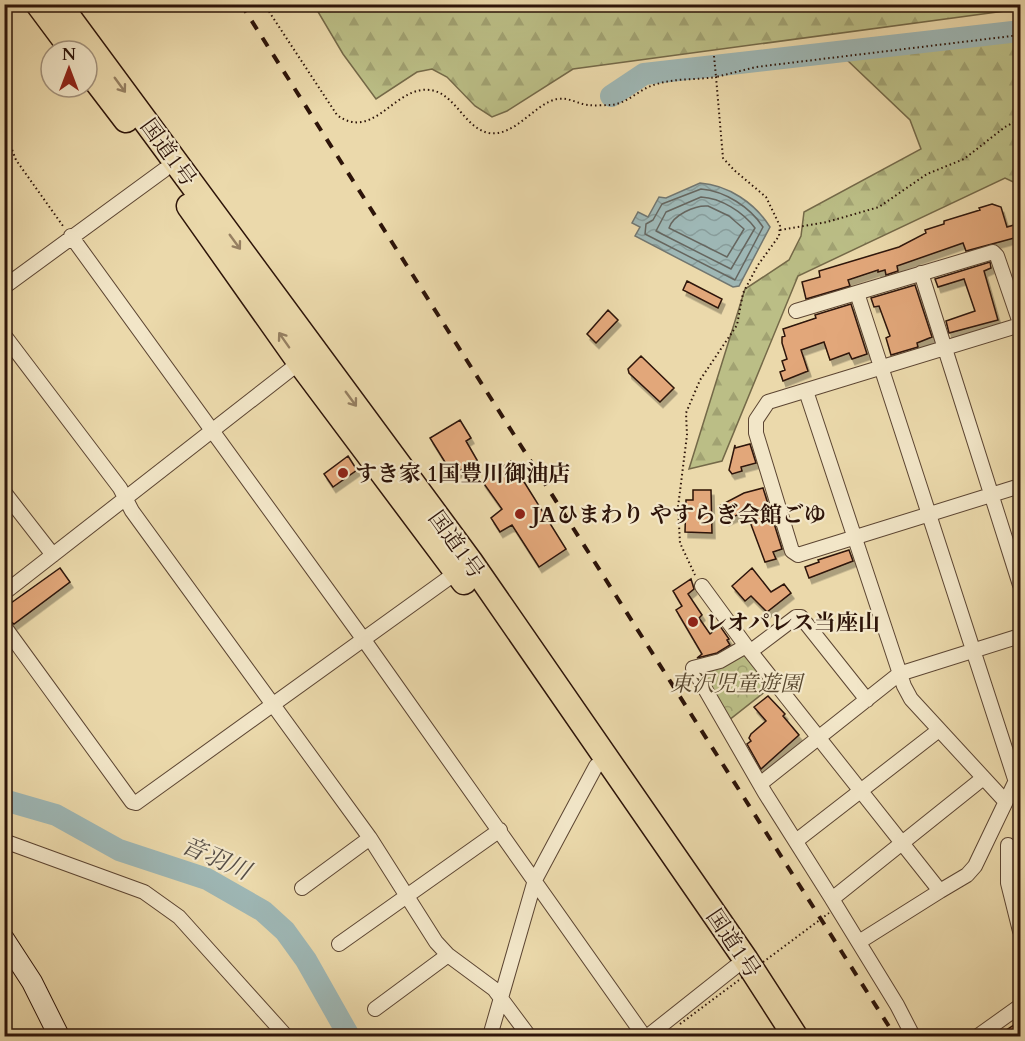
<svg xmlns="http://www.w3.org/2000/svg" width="1025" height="1041" font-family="Cardo,'Noto Serif JP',serif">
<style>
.forest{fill:url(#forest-firs);stroke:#746948;stroke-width:1.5}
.park{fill:url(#park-crowns);stroke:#746948;stroke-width:1.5}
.water{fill:url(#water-waves);stroke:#717670;stroke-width:1.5}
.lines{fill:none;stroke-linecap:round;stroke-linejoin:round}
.shore{stroke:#66665f;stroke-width:1.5}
.river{stroke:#9eb7b5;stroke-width:22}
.building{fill:#e2a77a;stroke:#2d1409;stroke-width:1.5;filter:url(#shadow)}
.street-casing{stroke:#5c4532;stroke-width:16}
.secondary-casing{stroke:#2d1409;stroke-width:22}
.highway-casing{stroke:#2d1409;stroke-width:27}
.path{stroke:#2d1409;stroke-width:2;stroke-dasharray:1.5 3;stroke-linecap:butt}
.street{stroke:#f2e6c8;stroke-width:14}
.secondary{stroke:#f2e6c8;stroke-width:20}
.highway{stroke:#ebd9ab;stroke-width:24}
.rail{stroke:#2d1409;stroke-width:4;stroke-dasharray:10 10;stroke-linecap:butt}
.path-bridge{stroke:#2d1409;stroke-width:2;stroke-dasharray:1.5 3;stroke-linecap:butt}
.oneway{stroke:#968062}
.poi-dot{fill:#8f2418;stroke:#f2e6c8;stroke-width:2}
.labels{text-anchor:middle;stroke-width:4.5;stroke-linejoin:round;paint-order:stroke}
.street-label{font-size:22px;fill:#2d1409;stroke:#f2e6c8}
.poi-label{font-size:22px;font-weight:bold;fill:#2d1409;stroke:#f2e6c8;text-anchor:start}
.park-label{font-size:22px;font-style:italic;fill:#58472e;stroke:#f2e6c8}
.water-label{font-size:24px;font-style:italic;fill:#554d45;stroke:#f2e6c8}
</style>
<defs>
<pattern id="forest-firs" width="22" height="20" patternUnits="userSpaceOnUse" patternTransform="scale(1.5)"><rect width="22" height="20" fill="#bbbe86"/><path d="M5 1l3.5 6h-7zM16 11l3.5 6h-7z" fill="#a1a272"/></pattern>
<pattern id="park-crowns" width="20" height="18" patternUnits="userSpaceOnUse" patternTransform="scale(1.5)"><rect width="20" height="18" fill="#bbbe86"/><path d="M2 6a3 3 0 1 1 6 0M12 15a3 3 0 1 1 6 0" fill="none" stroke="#a1a272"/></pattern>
<pattern id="water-waves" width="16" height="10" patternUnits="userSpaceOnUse" patternTransform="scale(1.5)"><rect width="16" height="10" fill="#9eb7b5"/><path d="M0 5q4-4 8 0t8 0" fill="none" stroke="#889c9a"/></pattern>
<filter id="shadow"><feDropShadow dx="3" dy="5.5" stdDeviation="0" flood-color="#0004"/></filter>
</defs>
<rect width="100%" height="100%" fill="#ebd9ab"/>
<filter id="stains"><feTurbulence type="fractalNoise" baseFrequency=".00333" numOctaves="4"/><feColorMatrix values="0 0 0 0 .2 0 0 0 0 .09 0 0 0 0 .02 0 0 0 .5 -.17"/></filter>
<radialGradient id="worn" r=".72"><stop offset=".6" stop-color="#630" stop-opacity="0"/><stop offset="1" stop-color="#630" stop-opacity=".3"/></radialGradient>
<path class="forest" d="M1020,4V9L573,69L507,111L492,117L475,106L447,77L432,69L417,72L376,99L343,54L314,5Z
M1020,34V185L1005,178L798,276L722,461L689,469L745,289L789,260L801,236L804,212L921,149L910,120L846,59Z"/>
<path class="park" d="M742,652L771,687L729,720L700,668Z"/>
<path class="water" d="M700,183C728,185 755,203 770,227L739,286L733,287L635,236L640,227L632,223L638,212L648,217L659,197L666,198Z"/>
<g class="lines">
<path class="shore" d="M701,189C725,191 750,207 763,227L735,280L645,234L646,224L653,220L662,204Z
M701,197C721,198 743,212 755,228L731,269L656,231L666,212Z
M708,206L729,216L744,229L727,257L669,228C673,215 695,205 708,206Z"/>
<path class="river" d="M611,96L644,74L1020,31
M4,800L56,815L119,850L207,879L263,911L285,931L306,960L349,1036"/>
</g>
<path class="building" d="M992,204L1001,207L1007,227L1014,225L1018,237L966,251L963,243L897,266L898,271L886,275L885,270L878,272V270L848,280L850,286L806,299L802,282L820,277L819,271L899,247L926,233L925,230L944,224V221L980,210L979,208Z
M990,262L991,268L984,271L998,320L949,333L946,321L975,311L964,279L938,287L935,279Z
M687,281L722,299L718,308L683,290Z
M915,285L932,337L917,343L918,347L891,355L886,338L890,336L879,306L874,307L871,298Z
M851,304L867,354L852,359L849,353L830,360L824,342L801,350L808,371L783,381L780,372L785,370L782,361L787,359L782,343V337L785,336L783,329L816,318L815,315Z
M608,310L618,320L596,343L587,334Z
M641,356L674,388L660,402L629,373L628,369Z
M460,420L471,438L466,441L477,460L453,475L430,438Z
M750,444L756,463L741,467L742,471L732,474L729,470L735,445V448Z
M348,456L357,470L333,487L324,474Z
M511,461L566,549L539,567L512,525L500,532L491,518L502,509L482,481Z
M763,488L782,549L773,552L776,559L765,562L746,511L726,520L719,506L744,493Z
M693,490H711L712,533L685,532L686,500H693Z
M849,550L853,561L809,578L805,567L819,562L818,560Z
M60,568L70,582L14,624L5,617L4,608Z
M752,568L771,592L784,584L791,593L767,612L751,596L745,601L732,586Z
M691,579L694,589L688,594L702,615L699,618L710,634L720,626L729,639L727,640L730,645L717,653L697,658L702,654L676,610L682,606L673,591Z
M768,696L785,714L783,716L799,735L761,769L747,744L751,741L749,738L751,734L766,721L754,707Z
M1020,1021V1036H997Z"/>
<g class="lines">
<defs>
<path id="street" d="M71,236L364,640L644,1036
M921,273L1020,585
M4,287L164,170
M857,293L1015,779
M796,311L993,252L997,256L1020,323
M1020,325L768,402L756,420V433L792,551L798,555L1020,486
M4,335L120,488L132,511L370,838L436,942L448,955L494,989L529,1036
M806,391L904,686L911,699L1005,801
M4,492L53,555
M702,586L746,646L940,891L967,875L975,866L1020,772
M4,593L304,359
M4,626L132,802L136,803L457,572
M746,646L720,661L693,668L765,793L832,899
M751,651L796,617H801L867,700
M760,784L899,674L1020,636
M4,841L144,892L179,917L286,1036
M796,841L939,730
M1008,845V883L1020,931
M302,888L370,838
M859,942L940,891
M339,944L500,830
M375,1009L448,955
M490,1036L535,880L596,766
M648,1036L735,967
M913,1036L897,1005L832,899L982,779
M978,1036L1020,1006"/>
<path id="secondary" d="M4,939L32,982L59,1036"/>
<path id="highway" d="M38,4L73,51
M59,4L470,561L746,960L795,1036
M87,69L126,120
M189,206L300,363L464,582"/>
</defs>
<use href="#street" class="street-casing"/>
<use href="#secondary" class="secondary-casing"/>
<use href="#highway" class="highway-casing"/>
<path class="path" d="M264,4L337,115C371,140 391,94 422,90C454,86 462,128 489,133C515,137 534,104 557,99C569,97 578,104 588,105C595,106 604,105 611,105C629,103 640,88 657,84C676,78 697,80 716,77L723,158L734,170L766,197L780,226L779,236L758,265L743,293L737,325L700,380L686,413L687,435L678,507L680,543L695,575
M714,56L716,77L756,67L1020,35
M4,129L16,160L63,226
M780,230L827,222L879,207L927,174L964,159L1005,127L1020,119"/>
<use href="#street" class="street"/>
<use href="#secondary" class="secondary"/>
<use href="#highway" class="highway"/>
<path class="rail" d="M241,4L895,1036"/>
<path class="path-bridge" d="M680,1024L829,913"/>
</g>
<defs><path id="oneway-shaft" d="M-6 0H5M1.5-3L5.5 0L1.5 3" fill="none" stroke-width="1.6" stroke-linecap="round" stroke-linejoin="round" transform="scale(1.5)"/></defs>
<g class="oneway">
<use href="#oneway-shaft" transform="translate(120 85) rotate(54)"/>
<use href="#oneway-shaft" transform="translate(235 242) rotate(54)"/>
<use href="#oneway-shaft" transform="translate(284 340) rotate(-125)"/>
<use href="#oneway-shaft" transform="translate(351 399) rotate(54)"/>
</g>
<g class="poi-dot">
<circle cx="343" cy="473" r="6"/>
<circle cx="520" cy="514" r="6"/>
<circle cx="693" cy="622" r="6"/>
</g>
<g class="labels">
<g class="street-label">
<text transform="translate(169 152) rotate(54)" y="8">国道1号</text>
<text transform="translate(457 544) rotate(54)" y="8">国道1号</text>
<text transform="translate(734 943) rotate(56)" y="8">国道1号</text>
</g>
<g class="poi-label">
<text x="355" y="481">すき家 1国豊川御油店</text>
<text x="532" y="522">JAひまわり やすらぎ会館ごゆ</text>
<text x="705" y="630">レオパレス当座山</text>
</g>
<g class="park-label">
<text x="736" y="691">東沢児童遊園</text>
</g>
<g class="water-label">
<text transform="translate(216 858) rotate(24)" y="8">音羽川</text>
</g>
</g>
<rect width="1025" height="1041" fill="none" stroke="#ebd9ab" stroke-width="24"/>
<rect x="6" y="6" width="1013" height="1029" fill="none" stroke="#2d1409" stroke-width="3"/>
<rect x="12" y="12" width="1001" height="1017" fill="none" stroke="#2d1409" stroke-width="1.5"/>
<g transform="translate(69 69)"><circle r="28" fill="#f2e6c8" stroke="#a3927c" stroke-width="1.5"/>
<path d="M0-4.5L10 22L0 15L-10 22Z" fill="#8f2418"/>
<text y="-9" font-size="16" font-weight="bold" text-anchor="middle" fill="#2d1409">N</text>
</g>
<rect width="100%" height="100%" filter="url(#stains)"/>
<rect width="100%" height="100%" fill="url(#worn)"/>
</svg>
